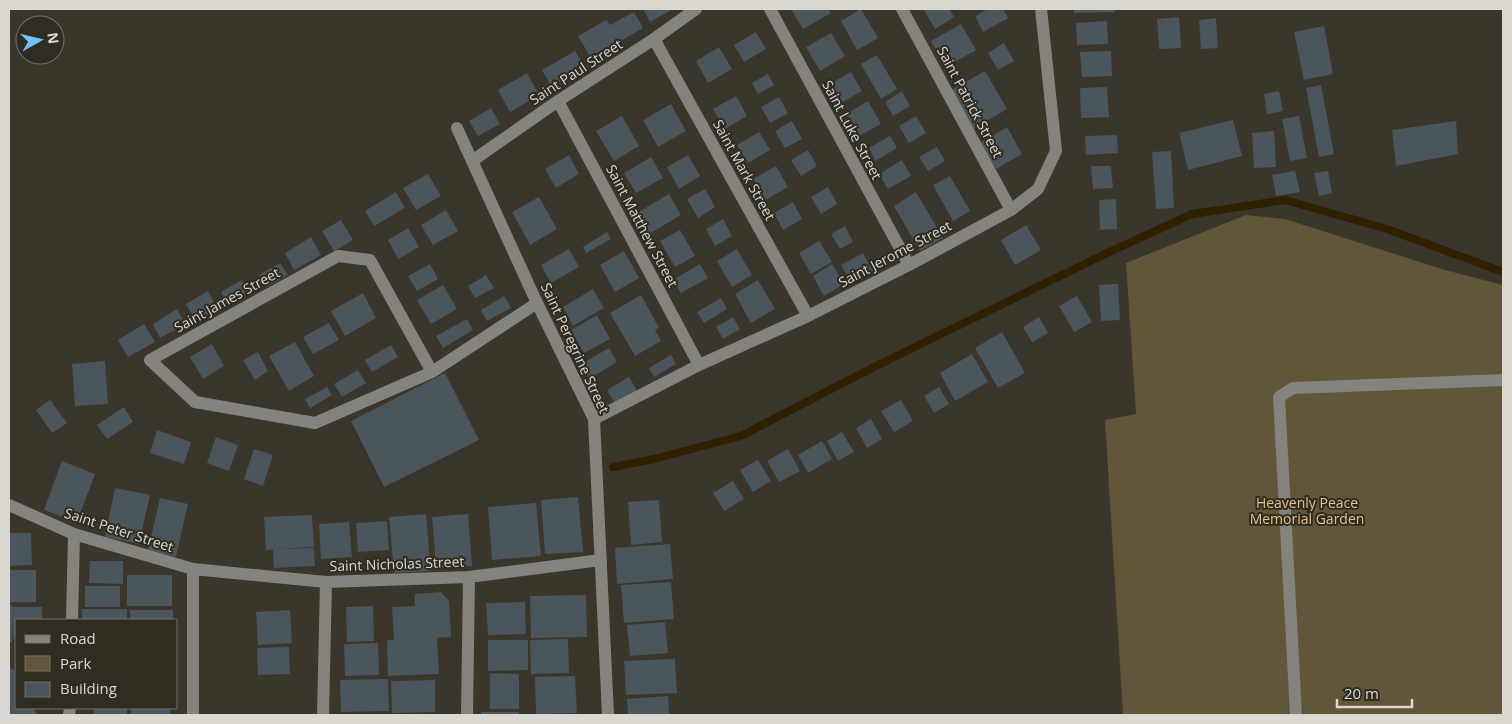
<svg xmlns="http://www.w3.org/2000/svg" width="1512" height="724" font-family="'Open Sans',sans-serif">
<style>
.green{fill:#61553a}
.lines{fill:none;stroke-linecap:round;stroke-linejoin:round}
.stream{stroke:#2f2100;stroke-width:8}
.building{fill:#4a555c}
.minor{stroke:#85837e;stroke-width:12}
.labels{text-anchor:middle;stroke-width:4;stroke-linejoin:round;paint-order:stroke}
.street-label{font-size:14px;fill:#dbd8d2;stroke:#302c22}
.park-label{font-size:14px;fill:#e1c488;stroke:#302c22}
</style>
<rect width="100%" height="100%" fill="#3a362c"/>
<path class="green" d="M1246,215L1285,219L1445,270L1503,285V715H1123L1105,420L1136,414L1126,263Z"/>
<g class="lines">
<path class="stream" d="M613,467L654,459L741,436L876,366L1013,299L1103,255L1192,214L1285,200L1387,229L1503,272"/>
</g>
<path class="building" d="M643,9H673L650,22Z
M791,9H828L831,13L803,29Z
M861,9L878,38L857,50L841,21Z
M926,9H949L954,17L935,29L924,10Z
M988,9H1003L1008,18L983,32L975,16Z
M1074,9H1115V12L1074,13Z
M634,12L643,28L591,58L578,36L606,20L610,25Z
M1179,17L1181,48L1159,49L1157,19Z
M1216,18L1218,48L1201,49L1199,20Z
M1107,21L1108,44L1077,45L1076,23Z
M961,24L976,50L946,67L931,41Z
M1324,26L1333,74L1304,80L1294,32Z
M756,32L766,49L744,62L734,45Z
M831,33L845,56L820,71L806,47Z
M1004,43L1014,61L998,70L988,53Z
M719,47L732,69L708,83L696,61Z
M575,51L585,68L552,87L542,70Z
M1111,51L1112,76L1082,77L1080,52Z
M877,55L897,89L881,99L861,64Z
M985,71L1007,109L973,129L951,90Z
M851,72L862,91L839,104L828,85Z
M527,73L539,95L510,112L498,90Z
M768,74L774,85L758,94L752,83Z
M1321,85L1334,154L1319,157L1306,88Z
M1107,87L1109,117L1081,118L1080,88Z
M902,91L910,106L893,116L885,102Z
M1279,91L1283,111L1267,114L1264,94Z
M736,96L747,116L725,129L713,109Z
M779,97L788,113L770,123L761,107Z
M868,101L881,124L859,136L846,114Z
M671,104L686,131L658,147L643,120Z
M491,108L500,124L478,136L469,121Z
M622,116L639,146L614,161L596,131Z
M916,116L926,133L909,143L899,126Z
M1299,116L1307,158L1290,161L1282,119Z
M1233,120L1242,156L1188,170L1179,133Z
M792,121L802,139L785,148L775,131Z
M1456,121L1458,154L1396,166L1392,130Z
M1007,127L1022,154L996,169L980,143Z
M1274,131L1276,167L1254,168L1252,133Z
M759,132L770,150L748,163L737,145Z
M1117,135L1118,153L1086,155L1085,136Z
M890,136L897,148L875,161L869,148Z
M937,147L945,161L928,171L919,157Z
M808,150L817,166L801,176L791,160Z
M1171,151L1174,208L1156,209L1152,152Z
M569,155L579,174L556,188L545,169Z
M688,155L700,176L679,189L667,167Z
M651,157L663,178L636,193L624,173Z
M902,160L911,176L888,189L879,174Z
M776,166L788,187L765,200L753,179Z
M1091,166H1111L1113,188L1093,189Z
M1295,171L1300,192L1276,196L1272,175Z
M1328,171L1332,193L1319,196L1314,173Z
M428,174L441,196L416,210L403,188Z
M950,176L970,211L953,221L933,185Z
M828,187L837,204L821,214L811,197Z
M705,189L715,207L698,218L687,199Z
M396,192L405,208L374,226L365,211Z
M916,192L943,238L920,251L894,206Z
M669,194L681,215L644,237L632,216Z
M539,197L557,229L530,245L512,212Z
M1116,199L1117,229L1100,230L1099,200Z
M793,202L802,219L783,230L774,213Z
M446,210L458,231L433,245L421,225Z
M723,219L732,236L715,246L706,229Z
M341,220L353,240L334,251L322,231Z
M1026,225L1041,250L1015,265L1001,240Z
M845,226L853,242L840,249L831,234Z
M408,228L419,247L398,259L388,240Z
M680,230L695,256L675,267L660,241Z
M607,232L611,239L586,253L583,247Z
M311,237L321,255L294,270L285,253Z
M819,241L832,262L811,274L799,253Z
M569,249L579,267L551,283L541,265Z
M737,249L752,275L732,287L717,261Z
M624,251L639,278L615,292L600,265Z
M863,253L873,271L851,283L841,265Z
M280,263L288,275L266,287L259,275Z
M430,264L438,279L417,291L408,276Z
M700,264L708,278L681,293L673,280Z
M832,264L844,284L824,296L813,276Z
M486,275L494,288L475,298L468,286Z
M242,280L249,293L228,305L221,292Z
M758,280L775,309L751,323L735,294Z
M1118,284L1120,320L1101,321L1099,285Z
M443,285L457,309L431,324L417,300Z
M593,289L604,308L573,326L563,307Z
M208,291L218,310L196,322L186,304Z
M363,293L376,318L345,336L331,311Z
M641,295L659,328L655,330L661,341L635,356L610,313Z
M504,296L511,308L487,321L481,310Z
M1077,296L1092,322L1074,332L1059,306Z
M721,298L727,309L704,323L697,312Z
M177,309L185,324L160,338L153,324Z
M597,315L610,339L584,353L571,330Z
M733,317L740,329L723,339L716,327Z
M1039,317L1048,333L1032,342L1023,327Z
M467,319L473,330L443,348L436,336Z
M329,323L339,340L313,354L303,337Z
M144,324L155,342L128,357L118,340Z
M1002,332L1025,373L998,388L975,348Z
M295,342L314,376L289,391L269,356Z
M212,344L224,366L203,379L190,357Z
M391,345L398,357L372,372L365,360Z
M609,348L617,362L589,379L581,364Z
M258,352L268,371L255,380L243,360Z
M972,354L988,382L955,401L940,373Z
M671,355L676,364L654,377L649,368Z
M105,361L108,404L75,406L72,364Z
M358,370L366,383L342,397L334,384Z
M445,373L479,440L384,487L351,421Z
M629,377L638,392L616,405L607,390Z
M327,387L332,395L310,408L305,399Z
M939,387L949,404L934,413L924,396Z
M50,400L67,423L52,433L36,410Z
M901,400L913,421L894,432L881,411Z
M124,407L133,422L107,439L97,425Z
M871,419L882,439L867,448L856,428Z
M157,430L191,442L184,464L150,453Z
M842,432L854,452L838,461L827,441Z
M216,437L238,445L229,471L207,463Z
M822,441L832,459L808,473L798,455Z
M254,449L273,455L263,486L244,479Z
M788,449L800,471L779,482L767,461Z
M758,460L771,481L753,492L740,470Z
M62,461L95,474L77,522L44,510Z
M733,481L744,499L724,511L713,493Z
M115,488L150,495L139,544L105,537Z
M578,497L583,552L545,554L541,500Z
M160,498L188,504L176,557L148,550Z
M659,500L662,542L631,545L628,502Z
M536,503L541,556L492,560L488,507Z
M426,514L431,571L394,573L389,517Z
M468,514L472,566L436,568L432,517Z
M312,515L314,547L277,549L314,548L315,566L274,568L273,550H266L264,517Z
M387,521L389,550L358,552L356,523Z
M349,522L352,557L321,559L319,524Z
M9,533H31L32,565L9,566Z
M670,544L673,579L617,584L615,548Z
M90,561H123V584L89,583Z
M9,570H36V602H9Z
M127,575H172V606H127Z
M671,582L674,619L624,623L621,585Z
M85,586H120V607H85Z
M441,592L449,601L451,637L437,638L439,674L388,676L387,640H394L392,607L415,606V594Z
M586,595L587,637L531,638L530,596Z
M525,602L526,634L488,635L486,603Z
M9,605H12V642H9Z
M373,606L374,641L347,642L346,607Z
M12,607H42V620H16V639H13Z
M82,609H127V620H82Z
M130,610H173V620H130Z
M290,610L292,643L258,645L256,612Z
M665,622L668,653L630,656L627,625Z
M568,639L569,673L531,674L530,640Z
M488,640H528V670L488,671Z
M378,643L379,675L345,676L344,644Z
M289,647L290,674L258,675L257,648Z
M675,659L677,693L626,695L624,661Z
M9,667L16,671V708H34L37,715H9Z
M490,673L519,674V709H490Z
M575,676L577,713L536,714L535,677Z
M388,679L389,711L341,712L340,680Z
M435,680V712L392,713L391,681Z
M668,696L669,715H628L627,699Z
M94,708H127V715H94Z
M131,708H170V715H131Z
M481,712H519V715H481Z"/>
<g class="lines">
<path class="minor" d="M770,9L909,265
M902,9L1011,210
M654,39L808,316
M558,101L699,365
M457,128L537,303L594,419L608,715
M472,161L558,101L654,39L696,9
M432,372L370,260L338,256L150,360L195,402L315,423L432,372L537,303
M594,419L699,365L808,316L909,265L1011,210L1038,189L1056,151L1041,9
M9,505L74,534L193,569L326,582L469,577L601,560
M72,620L74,534
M69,715L70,708
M193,715V569
M323,715L326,582
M467,715L469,577
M1296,715L1279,397L1293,388L1503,380"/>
</g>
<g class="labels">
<g class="street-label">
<text transform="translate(576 72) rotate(-33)" y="5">Saint Paul Street</text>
<text transform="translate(970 102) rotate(62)" y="5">Saint Patrick Street</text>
<text transform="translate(852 130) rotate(62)" y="5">Saint Luke Street</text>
<text transform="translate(744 170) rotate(61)" y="5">Saint Mark Street</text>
<text transform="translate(642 226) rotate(62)" y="5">Saint Matthew Street</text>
<text transform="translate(895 254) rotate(-28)" y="5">Saint Jerome Street</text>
<text transform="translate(227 300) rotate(-29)" y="5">Saint James Street</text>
<text transform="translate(575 348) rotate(65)" y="5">Saint Peregrine Street</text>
<text transform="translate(119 530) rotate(18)" y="5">Saint Peter Street</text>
<text transform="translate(397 564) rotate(-2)" y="5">Saint Nicholas Street</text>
</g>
<g class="park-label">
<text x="1307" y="508">Heavenly Peace<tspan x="1307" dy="16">Memorial Garden</tspan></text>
</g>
</g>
<rect width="1512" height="724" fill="none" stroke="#dbd8d2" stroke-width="20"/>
<rect x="15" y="619" width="162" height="90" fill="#302c22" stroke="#747168"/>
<rect x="25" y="635" width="25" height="8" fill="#85837e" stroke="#747168"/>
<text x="60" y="644" font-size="15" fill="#dbd8d2">Road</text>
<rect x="25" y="656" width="25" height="15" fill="#61553a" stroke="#747168"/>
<text x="60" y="669" font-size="15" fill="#dbd8d2">Park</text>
<rect x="25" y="682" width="25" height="15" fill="#4a555c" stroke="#747168"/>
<text x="60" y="694" font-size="15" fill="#dbd8d2">Building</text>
<g transform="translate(40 40) rotate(82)"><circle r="24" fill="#302c22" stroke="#747168"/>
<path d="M0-4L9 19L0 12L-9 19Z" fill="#72c1f5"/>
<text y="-8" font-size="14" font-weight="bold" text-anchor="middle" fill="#dbd8d2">N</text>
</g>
<path d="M1337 699v8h75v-8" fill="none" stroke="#dbd8d2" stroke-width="2.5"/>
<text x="1344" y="699" font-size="15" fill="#dbd8d2" stroke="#302c22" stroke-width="4" paint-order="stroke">20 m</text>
</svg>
